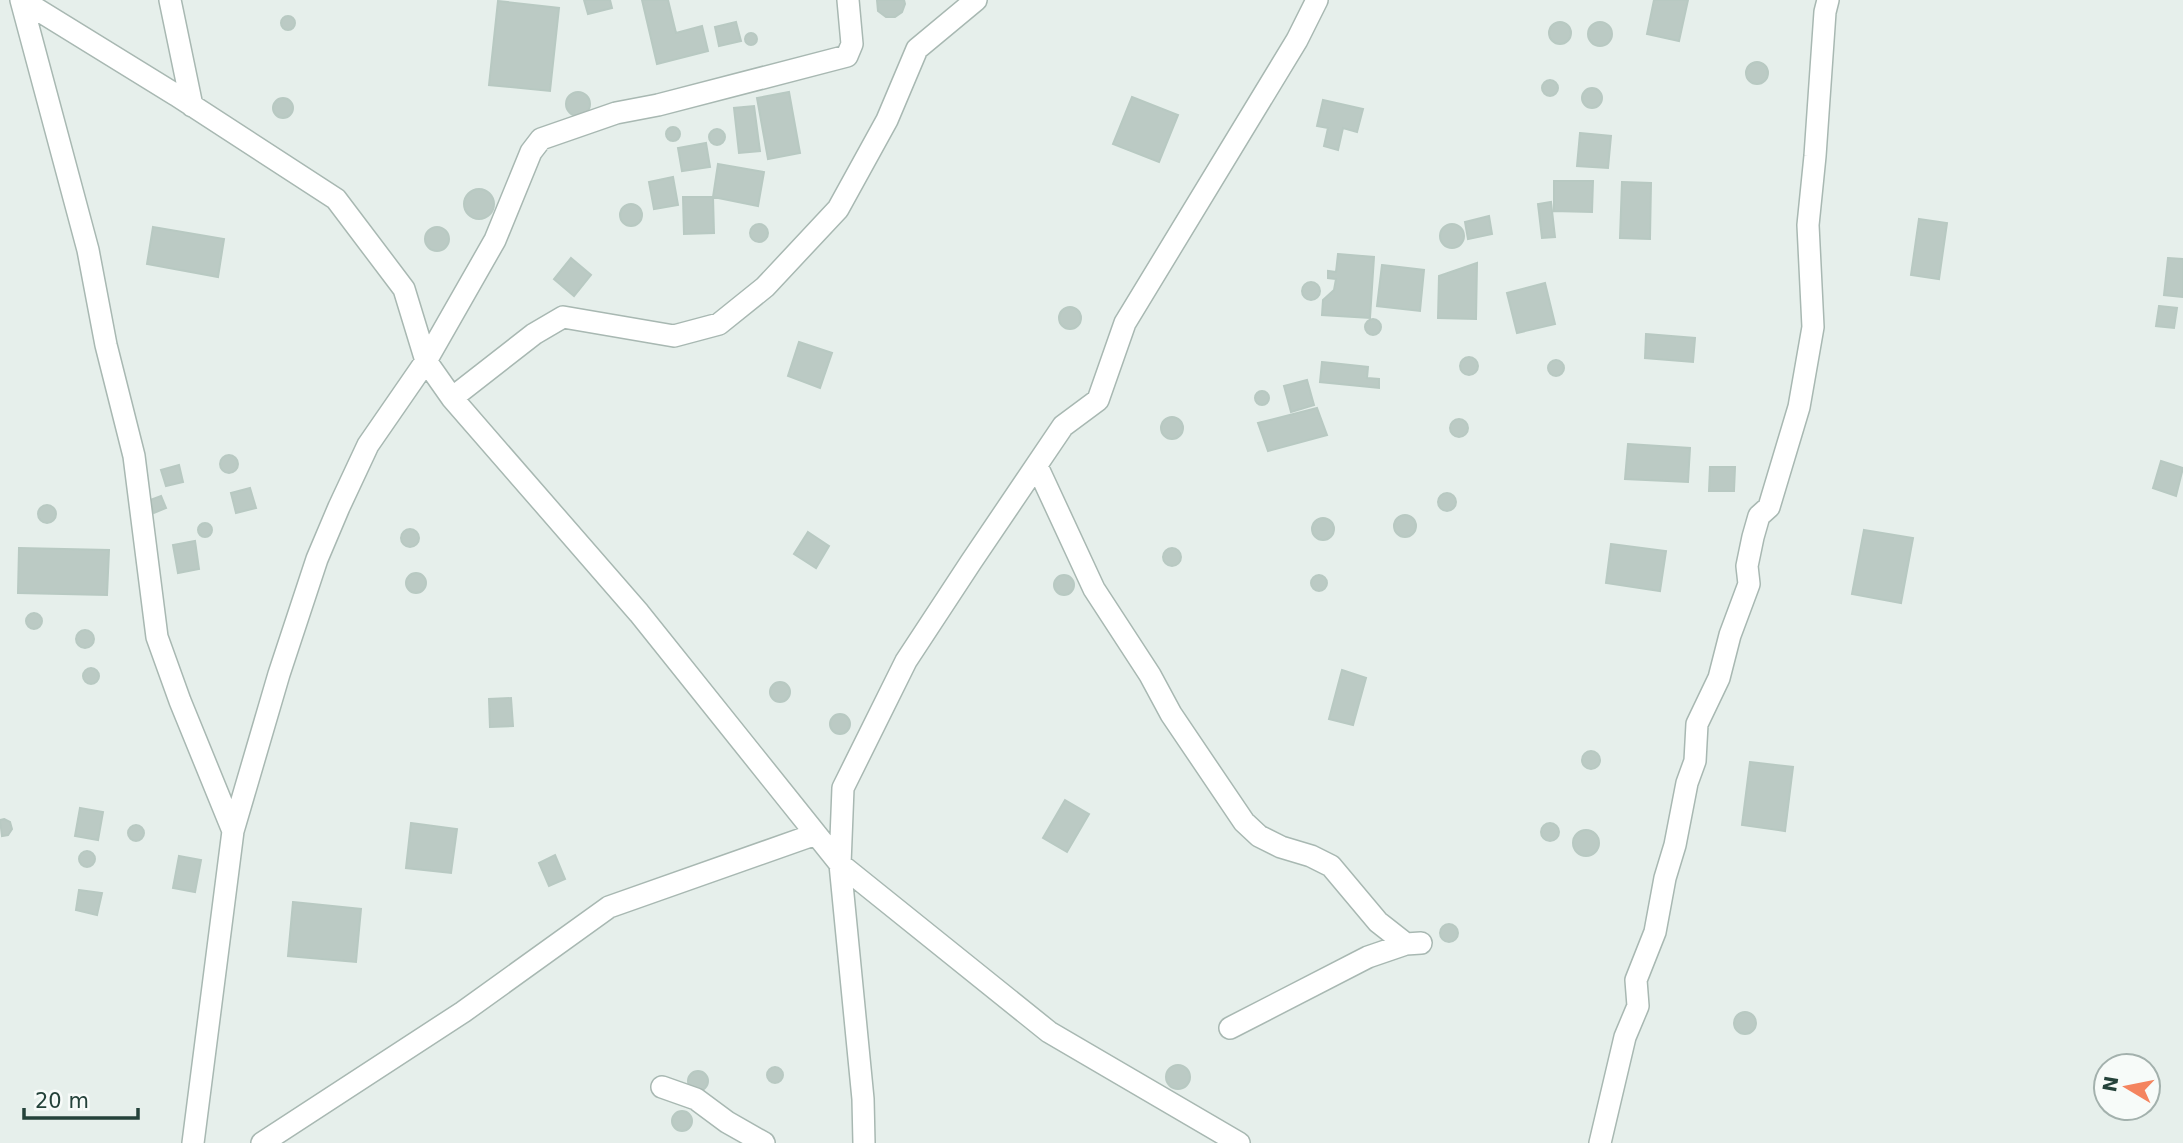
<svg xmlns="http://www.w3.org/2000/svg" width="2183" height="1143" font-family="'DejaVu Sans',sans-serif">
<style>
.building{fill:#bbcac4;stroke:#b8c9c2;stroke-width:2}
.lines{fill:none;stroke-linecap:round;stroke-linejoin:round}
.street-casing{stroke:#a8b8b2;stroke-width:24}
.street{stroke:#fff;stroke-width:21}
</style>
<rect width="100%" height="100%" fill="#e6efeb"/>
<path class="building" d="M584,0H610L612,8L588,14Z
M642,0H668L676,33L702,26L708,51L657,64Z
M877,0H904L905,4L902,12L895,17H886L878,11Z
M1654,0H1688L1679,41L1647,34Z
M498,1L559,8L550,91L489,85Z
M281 23a7 7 0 1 1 14 0a7 7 0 1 1-14 0Z
M1588 34a12 12 0 1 1 24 0a12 12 0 1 1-24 0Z
M736,22L741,41L719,46L715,27Z
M1549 33a11 11 0 1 1 22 0a11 11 0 1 1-22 0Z
M745 39a6 6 0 1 1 12 0a6 6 0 1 1-12 0Z
M1746 73a11 11 0 1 1 22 0a11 11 0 1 1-22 0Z
M1542 88a8 8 0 1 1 16 0a8 8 0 1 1-16 0Z
M1582 98a10 10 0 1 1 20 0a10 10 0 1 1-20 0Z
M566 104a12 12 0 1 1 24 0a12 12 0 1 1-24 0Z
M789,92L800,153L768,159L757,98Z
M1132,97L1178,115L1159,162L1113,144Z
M273 108a10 10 0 1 1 20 0a10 10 0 1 1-20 0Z
M1323,100L1363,109L1357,132L1343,128L1338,150L1324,146L1328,128L1317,126Z
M754,106L760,151L739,153L734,108Z
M666 134a7 7 0 1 1 14 0a7 7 0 1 1-14 0Z
M709 137a8 8 0 1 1 16 0a8 8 0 1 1-16 0Z
M1580,133L1611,136L1608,168L1577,166Z
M706,143L710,167L682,171L678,148Z
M718,164L764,172L758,206L713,197Z
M673,177L678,205L654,209L649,182Z
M1554,181H1593L1592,212L1554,211Z
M1622,182L1651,183L1650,239L1620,238Z
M464 204a15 15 0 1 1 30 0a15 15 0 1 1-30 0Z
M683,197H713L714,233L684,234Z
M1551,202L1555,237L1542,238L1538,204Z
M620 215a11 11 0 1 1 22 0a11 11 0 1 1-22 0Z
M1489,216L1492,234L1468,239L1465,222Z
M1919,219L1947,223L1939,279L1911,275Z
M750 233a9 9 0 1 1 18 0a9 9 0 1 1-18 0Z
M1440 236a12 12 0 1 1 24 0a12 12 0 1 1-24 0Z
M153,227L224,239L218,277L147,264Z
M425 239a12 12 0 1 1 24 0a12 12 0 1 1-24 0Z
M1338,254L1374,257L1370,318L1322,315L1323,300L1334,290L1336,279L1328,278V271L1336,272Z
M571,258L591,275L574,296L554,279Z
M2168,258L2183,259V297L2164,295Z
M1477,263L1476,319L1438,318L1439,276Z
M1382,265L1424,270L1420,311L1377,306Z
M1302 291a9 9 0 1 1 18 0a9 9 0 1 1-18 0Z
M1545,283L1555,324L1517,333L1507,293Z
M2159,306L2177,308L2174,328L2156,326Z
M1059 318a11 11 0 1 1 22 0a11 11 0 1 1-22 0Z
M1365 327a8 8 0 1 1 16 0a8 8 0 1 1-16 0Z
M1646,334L1695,338L1693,362L1645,358Z
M799,342L832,353L820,388L788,376Z
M1460 366a9 9 0 1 1 18 0a9 9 0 1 1-18 0Z
M1548 368a8 8 0 1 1 16 0a8 8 0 1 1-16 0Z
M1322,362L1368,367L1367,378L1379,379V388L1320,382Z
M1307,380L1314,405L1291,412L1284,386Z
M1255 398a7 7 0 1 1 14 0a7 7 0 1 1-14 0Z
M1317,408L1327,435L1268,451L1258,423Z
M1161 428a11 11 0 1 1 22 0a11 11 0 1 1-22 0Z
M1450 428a9 9 0 1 1 18 0a9 9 0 1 1-18 0Z
M1628,444L1690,448L1688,482L1625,479Z
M220 464a9 9 0 1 1 18 0a9 9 0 1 1-18 0Z
M2161,461L2183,468L2176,496L2153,488Z
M179,465L183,482L166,486L161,470Z
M1710,467H1735L1734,491H1709Z
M250,488L256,508L236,513L231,493Z
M1438 502a9 9 0 1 1 18 0a9 9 0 1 1-18 0Z
M161,496L166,508L154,513L150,500Z
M38 514a9 9 0 1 1 18 0a9 9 0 1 1-18 0Z
M1394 526a11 11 0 1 1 22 0a11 11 0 1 1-22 0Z
M1312 529a11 11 0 1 1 22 0a11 11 0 1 1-22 0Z
M198 530a7 7 0 1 1 14 0a7 7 0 1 1-14 0Z
M401 538a9 9 0 1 1 18 0a9 9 0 1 1-18 0Z
M1864,530L1913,538L1901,603L1852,594Z
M808,532L829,546L816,568L794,554Z
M195,541L199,569L178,573L173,545Z
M1611,544L1666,551L1660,591L1606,583Z
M1163 557a9 9 0 1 1 18 0a9 9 0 1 1-18 0Z
M19,548L109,550L107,595L18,593Z
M406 583a10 10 0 1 1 20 0a10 10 0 1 1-20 0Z
M1311 583a8 8 0 1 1 16 0a8 8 0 1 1-16 0Z
M1054 585a10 10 0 1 1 20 0a10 10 0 1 1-20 0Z
M26 621a8 8 0 1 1 16 0a8 8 0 1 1-16 0Z
M76 639a9 9 0 1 1 18 0a9 9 0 1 1-18 0Z
M83 676a8 8 0 1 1 16 0a8 8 0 1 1-16 0Z
M1342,670L1366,678L1353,725L1329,719Z
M770 692a10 10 0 1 1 20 0a10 10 0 1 1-20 0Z
M511,698L513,726L490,727L489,699Z
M830 724a10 10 0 1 1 20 0a10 10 0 1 1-20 0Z
M1582 760a9 9 0 1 1 18 0a9 9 0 1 1-18 0Z
M1750,762L1793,767L1785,831L1742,825Z
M1065,800L1089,814L1067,852L1043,838Z
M80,808L103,812L98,840L75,836Z
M4,819L10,822L12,829L8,835L2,836L0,820Z
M411,823L457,829L451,873L406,868Z
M1541 832a9 9 0 1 1 18 0a9 9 0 1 1-18 0Z
M128 833a8 8 0 1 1 16 0a8 8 0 1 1-16 0Z
M1573 843a13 13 0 1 1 26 0a13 13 0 1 1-26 0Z
M79 859a8 8 0 1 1 16 0a8 8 0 1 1-16 0Z
M555,855L565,879L549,886L539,863Z
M179,856L201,860L195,892L173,888Z
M79,890L102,893L97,915L76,910Z
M293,902L361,909L356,962L288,956Z
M1440 933a9 9 0 1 1 18 0a9 9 0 1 1-18 0Z
M1734 1023a11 11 0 1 1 22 0a11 11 0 1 1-22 0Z
M1166 1077a12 12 0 1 1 24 0a12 12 0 1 1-24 0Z
M767 1075a8 8 0 1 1 16 0a8 8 0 1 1-16 0Z
M688 1081a10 10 0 1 1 20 0a10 10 0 1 1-20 0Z
M672 1121a10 10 0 1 1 20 0a10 10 0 1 1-20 0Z"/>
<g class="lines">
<defs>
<path id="street" d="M21,0L88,250L106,345L134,456L157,637L180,701L233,831
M22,0L176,95L336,199L404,289L426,361L452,398L639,613L840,864L1049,1032L1239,1143
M170,0L192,106
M452,398L534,334L563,317L674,336L719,324L765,287L838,209L887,120L917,49L976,0
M1037,466L1094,589L1150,675L1171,714L1244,822L1259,836L1281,847L1311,856L1331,866L1378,922L1406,944
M1230,1028L1368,957L1406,944L1421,943
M662,1087L696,1099L727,1122L764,1143
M193,1143L233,831L279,674L317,559L339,507L368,445L426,361L495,240L531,152L541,139L616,113L658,105L847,56L852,44L848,0
M262,1143L463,1012L609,907L816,834
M864,1143L863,1099L840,864L843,788L906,661L971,562L1063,426L1098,400L1125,323L1297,40L1317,0
M1600,1143L1625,1037L1638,1006L1636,980L1655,932L1665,878L1675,845L1687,783L1695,761L1697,724L1719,678L1730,635L1749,584L1747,566L1753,537L1759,516L1769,507L1799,407L1813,327L1808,225L1815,156L1825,12L1828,0"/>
</defs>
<use href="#street" class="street-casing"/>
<use href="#street" class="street"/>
</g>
<g transform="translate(2127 1087) rotate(280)"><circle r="33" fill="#f7fbf9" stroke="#a3b1ad" stroke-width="2"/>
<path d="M0-5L12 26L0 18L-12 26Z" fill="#f4845f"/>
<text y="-10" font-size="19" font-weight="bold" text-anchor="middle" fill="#24423a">N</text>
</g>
<path d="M24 1108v10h114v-10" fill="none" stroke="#24423a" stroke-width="3.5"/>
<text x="35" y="1108" font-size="21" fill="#24423a" stroke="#f7fbf9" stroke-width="5" paint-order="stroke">20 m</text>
</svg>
